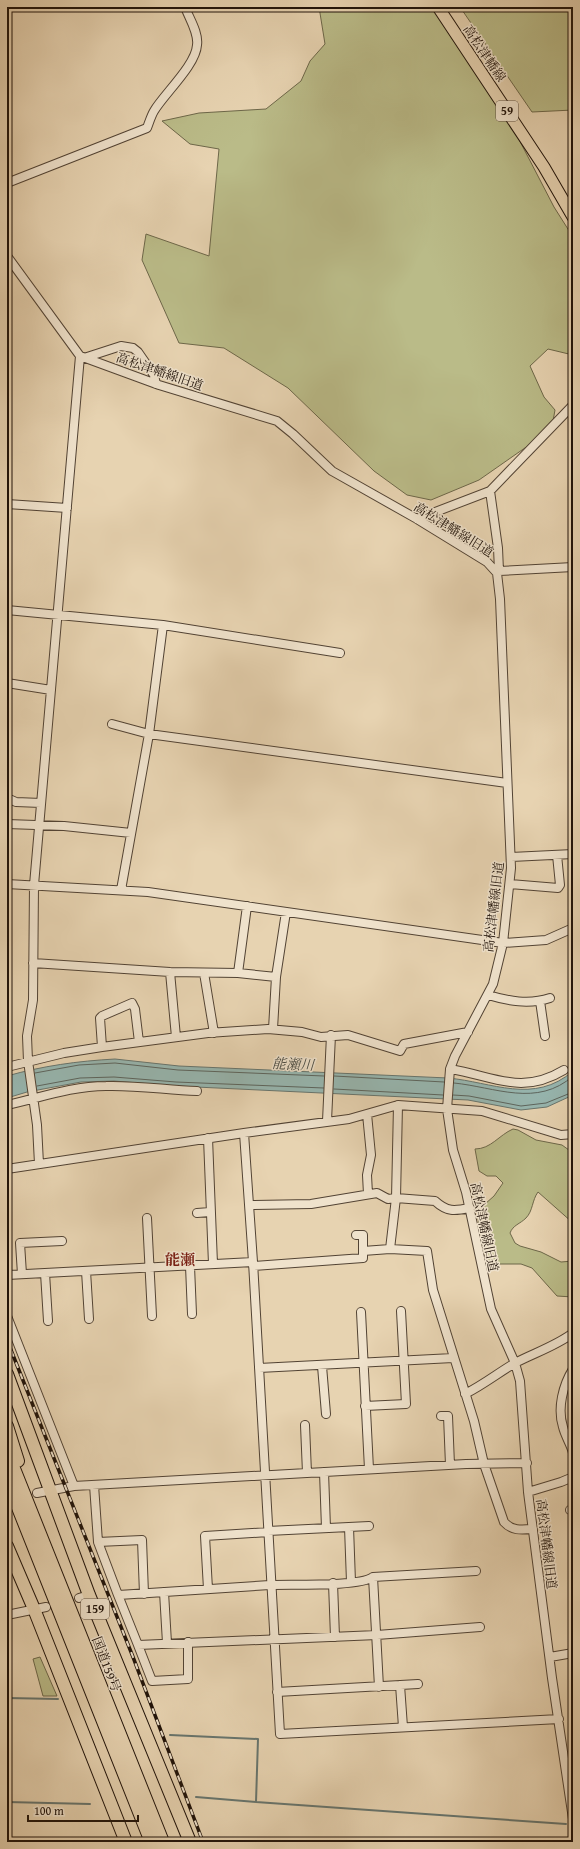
<svg xmlns="http://www.w3.org/2000/svg" width="580" height="1849" font-family="'Gentium Book Plus','Noto Serif JP',serif">
<style>
.green{fill:#babb88;stroke:#6d6749}
.water{fill:#97b7b1;stroke:#67756e}
.lines{fill:none;stroke-linecap:round;stroke-linejoin:round}
.shore{stroke:#5c655e;stroke-width:1}
.stream{stroke:#67756e;stroke-width:2}
.minor-casing{stroke:#524334;stroke-width:10}
.major-casing{stroke:#20130a;stroke-width:13}
.highway-casing{stroke:#20130a;stroke-width:14}
.minor{stroke:#efe2cc;stroke-width:8}
.major{stroke:#e7d3b1;stroke-width:11}
.highway{stroke:#e7d3b1;stroke-width:12}
.rail-casing{stroke:#20130a;stroke-width:3.5}
.rail{stroke:#efe2cc;stroke-width:2;stroke-dasharray:6;stroke-linecap:butt}
.labels{text-anchor:middle;stroke-width:3;stroke-linejoin:round;paint-order:stroke}
.shield{fill:#efe2cc;stroke:#5e5144;stroke-width:1}
.shield-label{font-size:12px;font-weight:bold;fill:#20130a}
.street-label{font-size:13px;fill:#20130a;stroke:#efe2cc}
.water-label{font-size:14px;font-style:italic;fill:#4a4c44;stroke:#efe2cc}
.quarter-label{font-size:15px;font-weight:bold;fill:#7a1f14;stroke:#efe2cc}
</style>
<rect width="100%" height="100%" fill="#e7d3b1"/>
<filter id="stains"><feTurbulence type="fractalNoise" baseFrequency=".005" numOctaves="4"/><feColorMatrix values="0 0 0 0 .2 0 0 0 0 .09 0 0 0 0 .02 0 0 0 .5 -.17"/></filter>
<radialGradient id="worn" r=".72"><stop offset=".6" stop-color="#630" stop-opacity="0"/><stop offset="1" stop-color="#630" stop-opacity=".3"/></radialGradient>
<path class="green" d="M319,7H432L512,126L554,207L573,237V355L548,349L530,366L544,397L555,410L553,421L532,443L479,480L431,500L407,495L374,471L288,388L224,348L179,343L142,260L146,234L209,256L219,149L190,144L162,121L199,113L266,109L301,81L310,61L325,44Z
M460,7H573V110L532,112Z
M513,1129L518,1130L536,1140L562,1145L573,1153V1223L538,1192C532,1200 533,1211 526,1218C520,1224 513,1225 510,1233L515,1243L520,1246L541,1252L561,1262L573,1261V1297L557,1296L532,1268L521,1264H491L488,1260L478,1219L485,1204L494,1196L503,1183L496,1176H487L479,1171L475,1149C491,1149 499,1135 513,1129Z
M40,1657L57,1696H43L33,1659Z"/>
<path class="water" d="M115,1059L179,1066L448,1078C492,1082 534,1105 573,1071V1095L547,1107L521,1110L468,1100L175,1086L114,1081L81,1082L27,1092L7,1098V1076C42,1066 78,1061 115,1059Z"/>
<g class="lines">
<path class="shore" d="M35,1073L79,1065L115,1063L178,1070L324,1076
M334,1076L444,1082
M454,1083C495,1087 537,1108 573,1076
M37,1086L80,1078L114,1077L176,1082L324,1088
M334,1089L443,1095
M453,1095L469,1096L521,1106L546,1103L573,1092"/>
<path class="stream" d="M7,1698L58,1699
M170,1735L258,1739L256,1802L566,1824
M196,1797L256,1802
M7,1802L90,1804"/>
<defs>
<path id="minor" d="M7,183L147,128C149,123 151,116 154,111C164,94 196,65 197,45C199,33 189,18 185,7
M7,256L80,356L159,385L277,421L293,434L332,471L417,519L487,562L497,573L500,599L511,868L503,943L493,984L455,1056L450,1069L447,1109L453,1150L466,1192L491,1309L515,1363L520,1381L528,1492L552,1678L573,1819
M84,358L121,346L133,348L138,352L154,375L156,384
M490,491L498,548L499,571L497,573
M7,504L67,508
M417,519L490,491L573,405
M499,571L573,567
M7,610L163,625L149,734L121,890
M163,625L340,653
M7,683L51,690
M112,724L149,734L507,783
M7,798L16,802L41,803
M7,824L64,826L131,833
M511,857L573,854
M7,884L148,892L503,943L546,940L573,928
M510,884L558,888L560,885L557,855
M33,963L170,972L238,973L276,977
M170,972L176,1037
M204,973L214,1033
M238,973L247,906
M488,995C508,1001 529,1005 550,998
M540,1001L545,1036
M273,1029L276,977L286,912
M102,1047L100,1018L102,1016L132,1003L135,1009L139,1042
M7,1067L64,1053L102,1047L208,1033L268,1029L302,1032L321,1037L348,1035L400,1051L404,1044L468,1032
M450,1069C494,1076 521,1096 564,1070
M7,1105C39,1098 72,1086 106,1086C136,1085 167,1090 197,1091
M367,1114L371,1155L367,1175L368,1194
M327,1121L331,1035
M244,1133L253,1262L280,1734L559,1719
M208,1138L213,1264
M39,1164L37,1125L28,1061L27,1036L33,1000L34,885L80,356
M7,1169L244,1133L349,1119L398,1105L482,1111L561,1135L573,1134
M249,1205L311,1204L377,1193L388,1199L396,1198L435,1201C447,1212 454,1211 470,1208
M197,1213L210,1212
M147,1218L152,1316
M390,1249L396,1198L398,1105
M363,1251L390,1249L427,1251L433,1290L474,1421L484,1464L504,1522C512,1531 521,1530 533,1529
M190,1266L192,1314
M253,1266L363,1258V1235H356
M86,1271L89,1319
M45,1273L48,1321
M22,1274L20,1243L62,1241
M7,1275L253,1262
M361,1312L369,1469
M7,1316L74,1486
M322,1366L326,1414
M259,1368L453,1358
M573,1369C563,1385 557,1408 563,1427C565,1436 571,1444 573,1453
M465,1394C483,1385 498,1373 515,1363C534,1353 556,1346 573,1333
M365,1406L406,1404L401,1311
M441,1416H448L450,1465
M305,1425L307,1473
M324,1472L326,1528
M94,1485L98,1542L118,1595
M528,1492L561,1482L573,1477
M37,1493L74,1486L466,1464L527,1463
M570,1510H573
M349,1527L351,1582
M268,1531L369,1526
M98,1542L142,1540L144,1594
M476,1571L373,1577C359,1587 291,1584 270,1585C220,1588 169,1592 118,1595L138,1645L377,1635L480,1627
M373,1577L379,1687
M333,1583L335,1637
M208,1589L205,1536L268,1532
M164,1592L167,1643
M79,1598L89,1595
M7,1615L46,1607
M138,1645L152,1681L188,1679V1642
M550,1657L573,1653
M400,1685L403,1727
M277,1692L418,1684"/>
<path id="major" d="M438,7L544,167L573,217"/>
<path id="highway" d="M7,1374L89,1595L190,1842
M7,1426L18,1461
M7,1451L163,1842
M7,1480L151,1842
M7,1546L34,1609L126,1842"/>
</defs>
<use href="#minor" class="minor-casing"/>
<use href="#major" class="major-casing"/>
<use href="#highway" class="highway-casing"/>
<use href="#minor" class="minor"/>
<use href="#major" class="major"/>
<use href="#highway" class="highway"/>
<defs>
<path id="rail" d="M7,1340L133,1657L203,1842"/>
</defs>
<use href="#rail" class="rail-casing"/>
<use href="#rail" class="rail"/>
</g>
<g class="labels">
<g class="shield">
<rect x="496" y="101" width="22" height="20" rx="3"/>
<rect x="81" y="1599" width="28" height="20" rx="3"/>
</g>
<g class="shield-label">
<text x="507" y="115">59</text>
<text x="95" y="1613">159</text>
</g>
<g class="street-label">
<text transform="translate(485 53) rotate(56)" y="5">高松津幡線</text>
<text transform="translate(160 371) rotate(19)" y="5">高松津幡線旧道</text>
<text transform="translate(454 529) rotate(32)" y="5">高松津幡線旧道</text>
<text transform="translate(493 907) rotate(-83)" y="5">高松津幡線旧道</text>
<text transform="translate(485 1227) rotate(78)" y="5">高松津幡線旧道</text>
<text transform="translate(547 1544) rotate(83)" y="5">高松津幡線旧道</text>
<text transform="translate(107 1664) rotate(69)" y="5">国道159号</text>
</g>
<g class="water-label">
<text transform="translate(293 1064) rotate(3)" y="5">能瀬川</text>
</g>
<g class="quarter-label">
<text x="180" y="1265">能瀬</text>
</g>
</g>
<rect width="580" height="1849" fill="none" stroke="#e7d3b1" stroke-width="24"/>
<rect x="8" y="8" width="564" height="1833" fill="none" stroke="#20130a" stroke-width="2"/>
<rect x="12" y="12" width="556" height="1825" fill="none" stroke="#20130a"/>
<path d="M28 1815v6h110v-6" fill="none" stroke="#20130a" stroke-width="2"/>
<text x="34" y="1815" font-size="12" fill="#20130a" stroke="#efe2cc" stroke-width="3" paint-order="stroke">100 m</text>
<rect width="100%" height="100%" filter="url(#stains)"/>
<rect width="100%" height="100%" fill="url(#worn)"/>
</svg>
